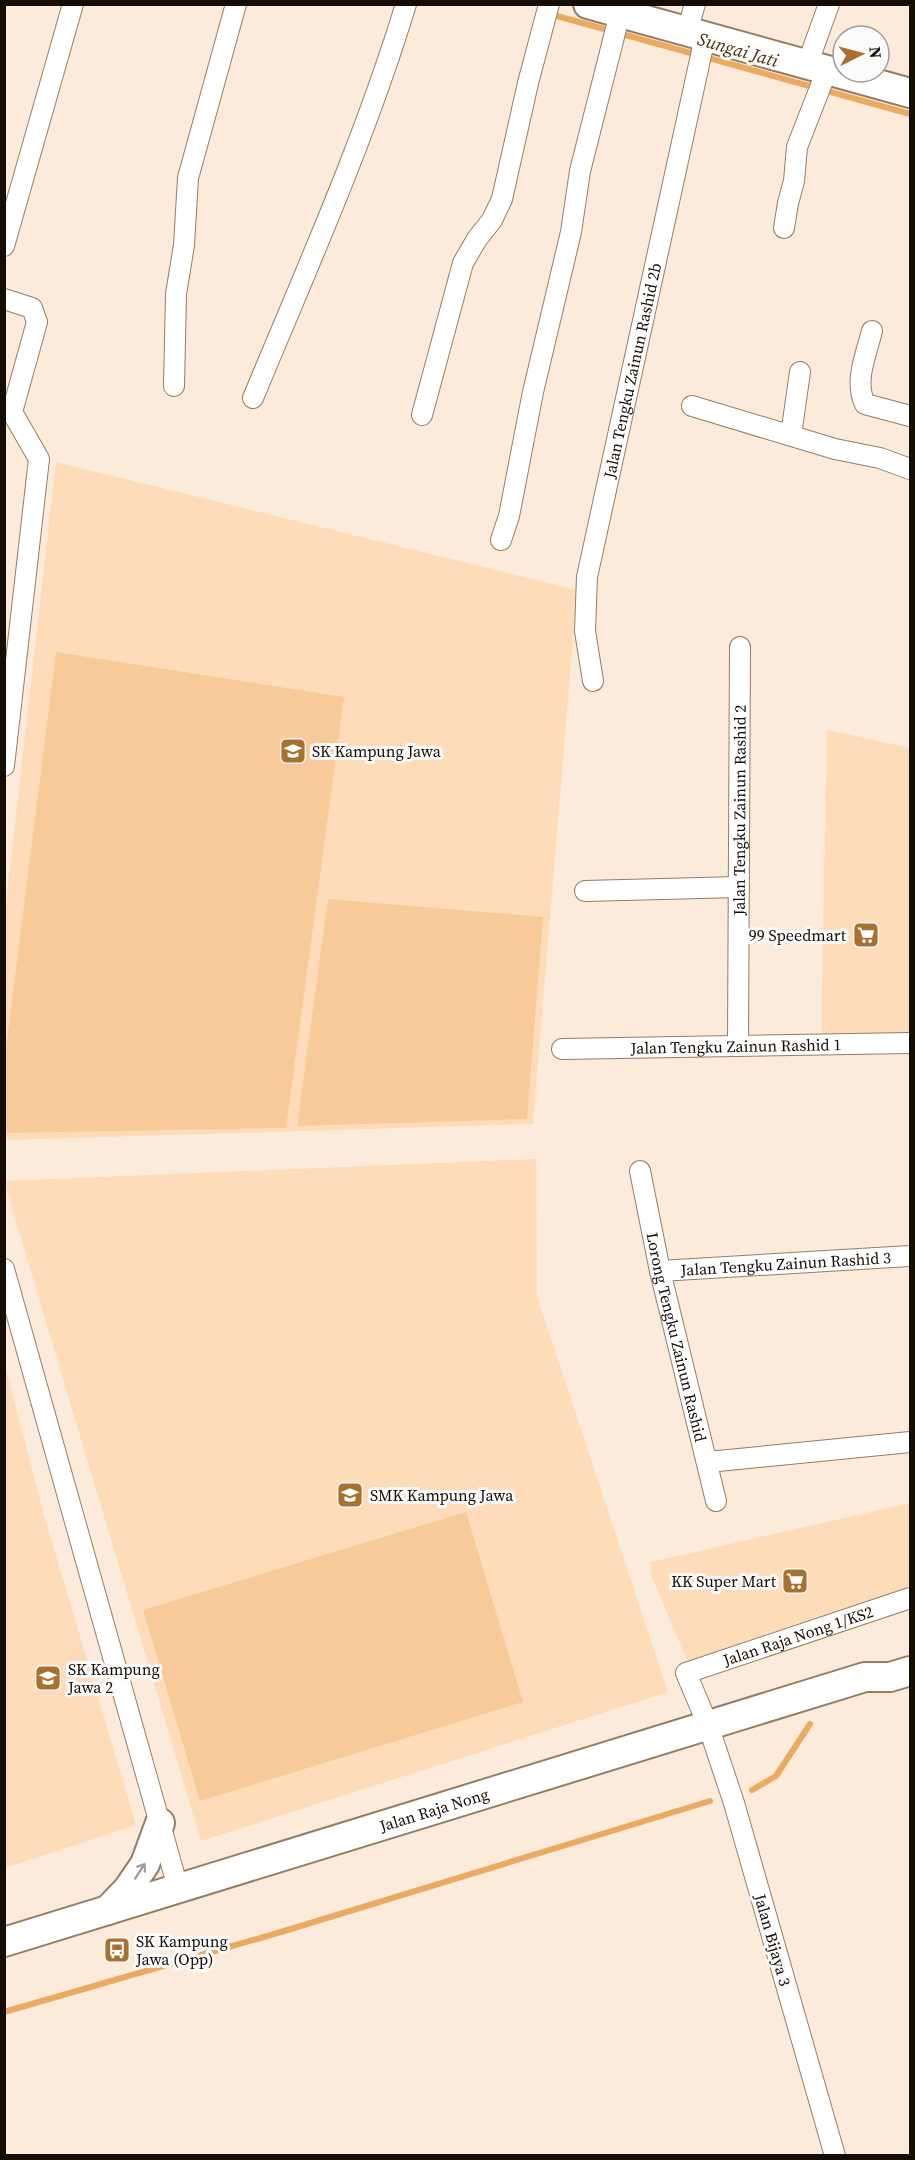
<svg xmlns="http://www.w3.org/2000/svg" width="915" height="2160" font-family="'Source Serif 4',serif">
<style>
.built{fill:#fedcba}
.green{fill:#f8c999}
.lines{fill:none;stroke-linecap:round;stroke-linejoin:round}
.stream{stroke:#ebaa61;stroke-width:6}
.minor-casing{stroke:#967d63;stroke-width:22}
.secondary-casing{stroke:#967d63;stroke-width:32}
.minor{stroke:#fff;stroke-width:20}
.secondary{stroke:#fff;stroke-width:28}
.oneway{stroke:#a19e9b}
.labels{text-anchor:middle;stroke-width:6;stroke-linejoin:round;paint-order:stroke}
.street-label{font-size:16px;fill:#150c04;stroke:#fbfbfb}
.poi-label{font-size:16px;fill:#150c04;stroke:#fbfbfb;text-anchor:start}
.water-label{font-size:18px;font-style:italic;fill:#482d0d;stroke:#fbfbfb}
</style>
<rect width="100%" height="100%" fill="#fcebda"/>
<path class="built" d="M56,462L577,590L533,1124L5,1140V912Z
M827,730L910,748V1035L821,1039Z
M536,1159L537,1297L668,1692L201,1841L4,1181Z
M4,1362L44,1515L136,1825L5,1868Z
M910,1503V1591L689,1665L651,1575V1562Z"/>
<path class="green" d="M56,652L344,697L286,1128L5,1133V1056Z
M328,899L543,917L527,1119L297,1126Z
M466,1512L523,1702L200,1801L143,1610Z"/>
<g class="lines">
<path class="stream" d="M557,16L910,114
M752,1790L776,1776L810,1724
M4,2012L281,1932L710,1801"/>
<defs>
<g id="minor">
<path d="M687,32L695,4"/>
<path d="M807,65L829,4"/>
<path d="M784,228L788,203L794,181L797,147L827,70"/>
<path d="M4,246L73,4"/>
<path d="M4,299L32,308L37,322L12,412L39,459L4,766"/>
<path d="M872,331C866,355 854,381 865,404L910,416"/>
<path d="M174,386L176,294L184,245L188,178L236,4"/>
<path d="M253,398C307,268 365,139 406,4"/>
<path d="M692,406L835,449L880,458L910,469"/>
<path d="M422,415L463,263L477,239L492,220L502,199L528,83L549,4"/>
<path d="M791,435L800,372"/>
<path d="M501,540L509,516L533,392L571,232L580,171L620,13"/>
<path id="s1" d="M593,681L585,631L587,577L705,37"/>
<path d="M585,891L739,887"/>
<path id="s2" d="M738,1046L740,647"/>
<path id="s3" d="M562,1049L910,1043"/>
<path id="s4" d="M640,1171L660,1271L716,1501"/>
<path d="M4,1269L178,1888"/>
<path id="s5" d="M660,1271L910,1256"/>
<path d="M708,1462L910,1442"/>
<path id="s6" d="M835,2156L734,1803L708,1725L686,1673L910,1598"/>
</g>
<g id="secondary">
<path d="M588,4L910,93"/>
<path d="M108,1910L128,1889L145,1864L160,1823"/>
<path id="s7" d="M4,1942L865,1677H890L910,1671"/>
</g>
</defs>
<use href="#minor" class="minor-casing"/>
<use href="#secondary" class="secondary-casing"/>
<use href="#minor" class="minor"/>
<use href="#secondary" class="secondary"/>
</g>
<defs><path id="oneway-shaft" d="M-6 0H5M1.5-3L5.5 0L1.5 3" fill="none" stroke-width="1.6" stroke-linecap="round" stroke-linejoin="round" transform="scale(1.5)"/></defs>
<use class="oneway" href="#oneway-shaft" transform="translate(140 1871) rotate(-57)"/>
<defs>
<symbol id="school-square" viewBox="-11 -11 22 22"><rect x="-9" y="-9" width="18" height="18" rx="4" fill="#a9712f" stroke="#fbfbfb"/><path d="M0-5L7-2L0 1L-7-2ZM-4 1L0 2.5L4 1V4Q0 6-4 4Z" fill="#fff"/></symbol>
<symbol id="supermarket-square" viewBox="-11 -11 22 22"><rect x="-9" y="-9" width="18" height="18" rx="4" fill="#a9712f" stroke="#fbfbfb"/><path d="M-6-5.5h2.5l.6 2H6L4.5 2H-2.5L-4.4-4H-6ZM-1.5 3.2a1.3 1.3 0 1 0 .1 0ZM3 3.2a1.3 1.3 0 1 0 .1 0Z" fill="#fff"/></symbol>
<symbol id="bus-square" viewBox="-11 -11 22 22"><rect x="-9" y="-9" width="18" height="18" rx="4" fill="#a9712f" stroke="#fbfbfb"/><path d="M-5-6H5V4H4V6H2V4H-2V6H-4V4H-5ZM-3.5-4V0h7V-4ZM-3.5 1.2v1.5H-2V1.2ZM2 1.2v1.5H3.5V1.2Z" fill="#fff"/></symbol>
</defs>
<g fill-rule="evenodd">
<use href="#school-square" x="278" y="736" width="30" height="30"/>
<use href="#supermarket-square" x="851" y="920" width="30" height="30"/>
<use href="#school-square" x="335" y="1480" width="30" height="30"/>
<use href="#supermarket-square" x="780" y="1566" width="30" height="30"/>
<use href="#school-square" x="33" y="1663" width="30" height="30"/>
<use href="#bus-square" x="102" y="1935" width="30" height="30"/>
</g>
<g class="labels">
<g class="street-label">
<text dy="6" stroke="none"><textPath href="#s1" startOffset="316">Jalan Tengku Zainun Rashid 2b</textPath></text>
<text dy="6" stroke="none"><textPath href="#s2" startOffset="236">Jalan Tengku Zainun Rashid 2</textPath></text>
<text dy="6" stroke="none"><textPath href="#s3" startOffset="174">Jalan Tengku Zainun Rashid 1</textPath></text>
<text dy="6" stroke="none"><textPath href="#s5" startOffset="126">Jalan Tengku Zainun Rashid 3</textPath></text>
<text dy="6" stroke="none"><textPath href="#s4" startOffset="170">Lorong Tengku Zainun Rashid</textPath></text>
<text dy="6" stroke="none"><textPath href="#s6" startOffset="624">Jalan Raja Nong 1/KS2</textPath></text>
<text dy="6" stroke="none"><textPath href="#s7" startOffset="450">Jalan Raja Nong</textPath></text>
<text transform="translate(773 1940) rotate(74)" y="6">Jalan Bijaya 3</text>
</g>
<g class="poi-label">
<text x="312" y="757">SK Kampung Jawa</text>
<text x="846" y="941" text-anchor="end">99 Speedmart</text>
<text x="370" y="1501">SMK Kampung Jawa</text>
<text x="776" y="1587" text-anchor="end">KK Super Mart</text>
<text x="68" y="1675">SK Kampung<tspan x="68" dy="18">Jawa 2</tspan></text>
<text x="136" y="1947">SK Kampung<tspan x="136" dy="18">Jawa (Opp)</tspan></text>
</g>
<g class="water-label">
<text transform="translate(738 50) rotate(16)" y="6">Sungai Jati</text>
</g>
</g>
<rect width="915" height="2160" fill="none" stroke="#150c04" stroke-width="12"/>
<g transform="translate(861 54) rotate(84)"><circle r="28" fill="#fbfbfb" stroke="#9f9b98" stroke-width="1.5"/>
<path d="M0-4.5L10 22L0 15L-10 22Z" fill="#a9712f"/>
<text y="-9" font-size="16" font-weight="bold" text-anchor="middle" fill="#150c04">N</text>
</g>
</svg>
